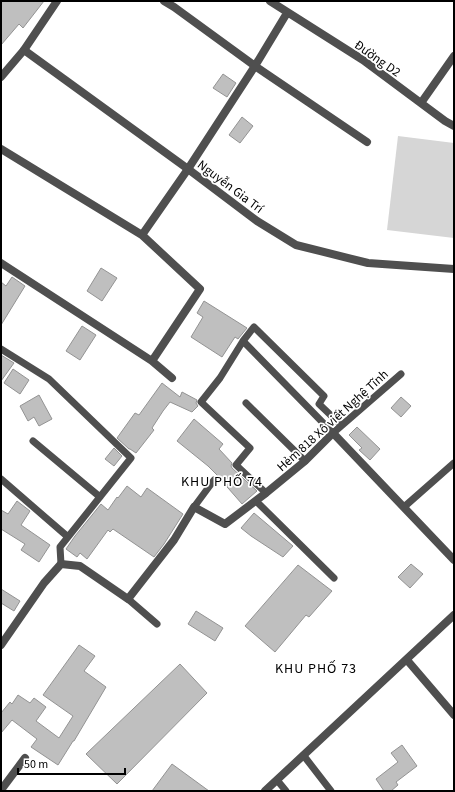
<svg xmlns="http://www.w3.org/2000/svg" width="455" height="792" font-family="'Source Sans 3',sans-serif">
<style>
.green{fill:#d6d6d6}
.building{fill:#bfbfbf;stroke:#939393}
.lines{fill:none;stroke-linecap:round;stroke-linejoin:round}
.service{stroke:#4f4f4f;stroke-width:7}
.minor{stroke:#4f4f4f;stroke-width:8}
.tertiary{stroke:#4f4f4f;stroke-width:8}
.labels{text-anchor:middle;stroke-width:3.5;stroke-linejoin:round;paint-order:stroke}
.street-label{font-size:13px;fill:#000;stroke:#fff}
.neighbourhood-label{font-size:14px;letter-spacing:1px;fill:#000;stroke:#fff}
</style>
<rect width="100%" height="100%" fill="#fff"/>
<path class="green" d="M398,136L454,143V238L387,230Z"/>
<path class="building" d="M1,1H44L23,28L19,24L1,45Z
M223,74L236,83L227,97L213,88Z
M242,117L253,126L240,143L229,135Z
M101,268L117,278L102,301L87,291Z
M12,277L25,286L1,325V282L6,286Z
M204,301L247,328L238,339L235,337L222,357L191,337L203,317L197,313Z
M82,326L96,335L80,360L66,351Z
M1,355L14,363L1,381Z
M13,369L29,380L20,394L4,383Z
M162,383L180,397L182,392L197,400L196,403L198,406L192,412L170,402L163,411L152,428L154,430L136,453L130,449H129L117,438L135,413L139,415Z
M39,395L52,419L39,426L34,417L28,421L20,406Z
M401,397L411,406L401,417L391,408Z
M194,419L223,444L219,449L232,463L231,466L232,468L257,491L242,504L221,480H222L208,466L177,441Z
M357,427L380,449L370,460L359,450L362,448L349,435Z
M114,448L122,456L114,466L105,459Z
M127,486L141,497L147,488L183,514L164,544L154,557L113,529L110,532L108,530L87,559L80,553L77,557L66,549L75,536L101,504L108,510L117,497L118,498Z
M17,501L30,511L21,525L50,545L39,562L21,550L25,544L1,529V510L8,514Z
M254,513L293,546L283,557L251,536L241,528Z
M411,564L423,574L410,588L398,577Z
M298,565L332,591L309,617L306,615L275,652L245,626Z
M1,589L20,601L14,611L1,603Z
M196,611L223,628L215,641L188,624Z
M79,645L95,656L84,671L106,687L74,741H73L58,765L31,747L37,739L12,720L1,733V713L10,702L12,704L18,695L30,703L34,698L46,707L36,721L59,738L73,716L43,695Z
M180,664L207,693L117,784L86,754Z
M402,745L417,766L396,782L398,785L391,791H384L376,779L398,762L391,753Z
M172,764L209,791H152Z"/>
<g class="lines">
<path class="service" d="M243,341L333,433L401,374
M1,349L49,379L131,458L60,547L61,564
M246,403L305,461
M33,441L100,497
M1,479L68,537
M266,493L236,465L250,448L201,402L220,378L243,341L254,327L324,396L319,404L341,425
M256,501L334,578
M194,507L214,480
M404,507L454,463
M128,599L157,624
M304,756L331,791
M277,780L286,791"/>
<path class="minor" d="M164,1L174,7L255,66L367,142
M270,1L363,60L445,121L454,126
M24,50L57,1
M421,103L454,56
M1,149L142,235L200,289L152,361
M142,235L188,169L255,66L287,13
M1,263L152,361L172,378
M1,645L44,583L61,564L80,566L128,599L174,540L194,507L225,524L266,493L305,461L333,433L454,560
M407,660L454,715
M1,790L25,758
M265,791L454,615"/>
<path class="tertiary" d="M1,77L24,50L188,169L257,221L296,245L368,263L454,269"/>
</g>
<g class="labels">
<g class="street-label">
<text transform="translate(378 58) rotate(35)" y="5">Đường D2</text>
<text transform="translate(231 186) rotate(37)" y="5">Nguyễn Gia Trí</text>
<text transform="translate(332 420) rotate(-42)" y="5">Hẻm 818 Xô viết Nghệ Tĩnh</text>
</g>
<g class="neighbourhood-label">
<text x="222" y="486">KHU PHỐ 74</text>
<text x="316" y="673">KHU PHỐ 73</text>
</g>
</g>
<rect width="455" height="792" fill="none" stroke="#000000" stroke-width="4"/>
<path d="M18 768v6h107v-6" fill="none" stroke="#000000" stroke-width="2"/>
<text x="24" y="768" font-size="12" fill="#000000" stroke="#ffffff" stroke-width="3" paint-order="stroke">50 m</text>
</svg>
